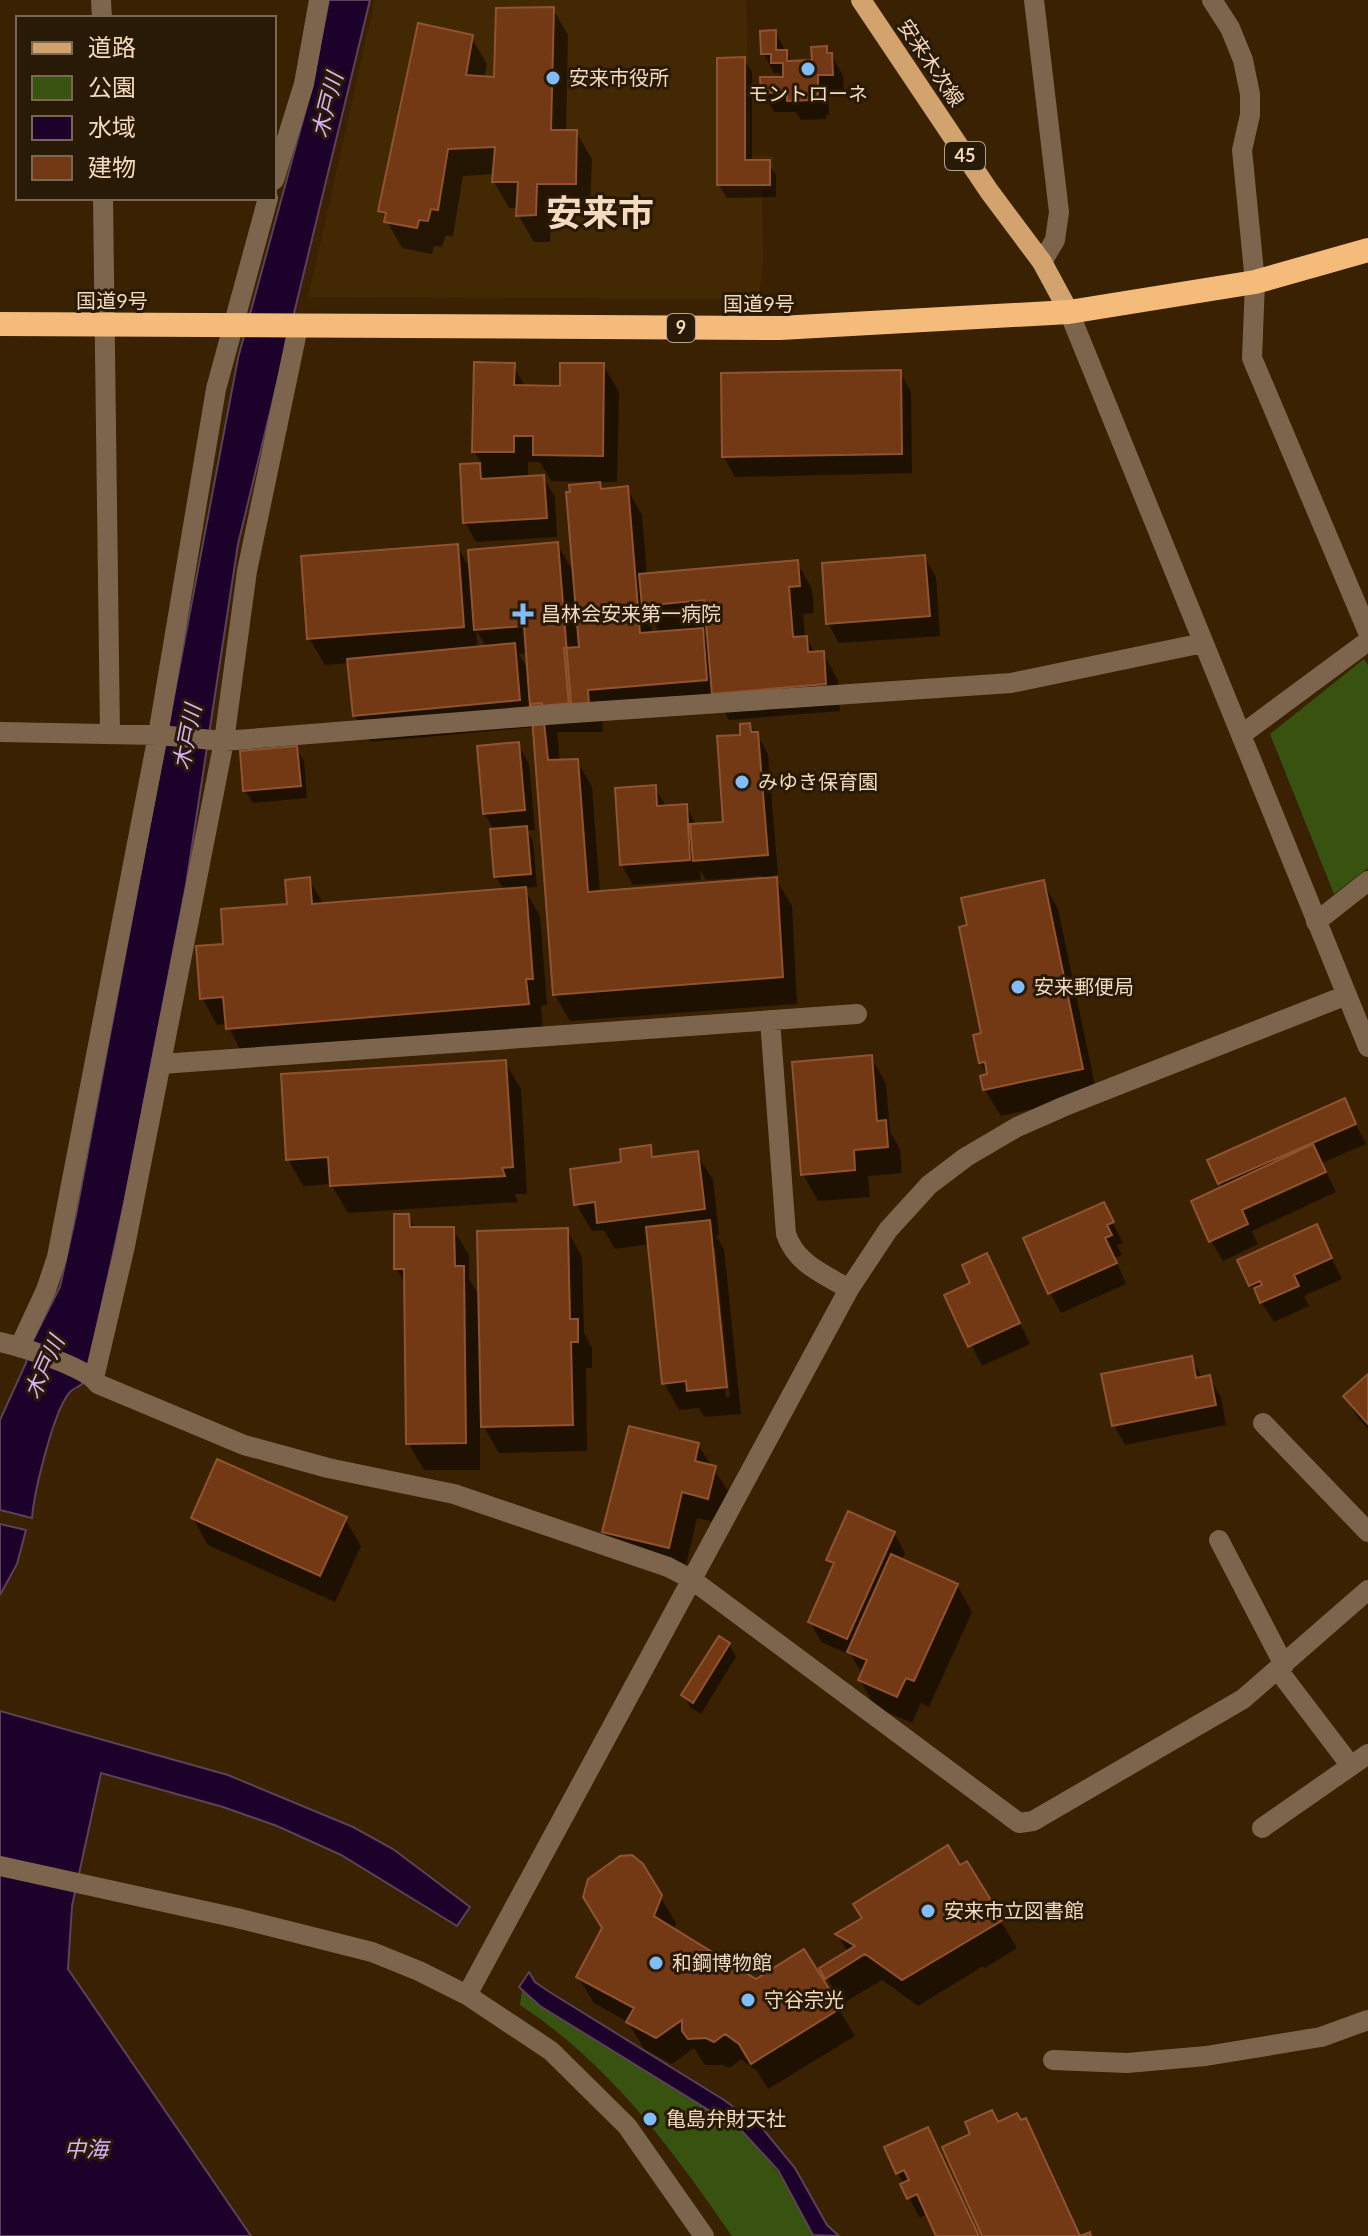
<svg xmlns="http://www.w3.org/2000/svg" width="1368" height="2236" font-family="Lato,'Noto Sans JP',sans-serif">
<style>
.built{fill:#422803}
.green{fill:#37530f}
.water{fill:#1c012b;stroke:#5d4257;stroke-width:2}
.shadow{fill:#0007;fill-rule:evenodd}
.building{fill:#733914;stroke:#905330;stroke-width:2}
.lines{fill:none;stroke-linecap:round;stroke-linejoin:round}
.minor{stroke:#7c654c;stroke-width:20}
.major{stroke:#d2a36d;stroke-width:20}
.highway{stroke:#f4bb7a;stroke-width:24}
.poi-dot{fill:#80bdfa;stroke:#291a08;stroke-width:3}
.labels{text-anchor:middle;stroke-width:6;stroke-linejoin:round;paint-order:stroke}
.shield{fill:#291a08;stroke:#b7a087;stroke-width:2}
.shield-label{font-size:18px;font-weight:bold;fill:#f4dabe}
.street-label{font-size:20px;fill:#f4dabe;stroke:#291a08}
.poi-label{font-size:20px;fill:#f4dabe;stroke:#291a08;text-anchor:start}
.water-label{font-size:22px;font-style:italic;fill:#dab2fa;stroke:#291a08}
.town-label{font-size:36px;font-weight:bold;fill:#f4dabe;stroke:#291a08}
</style>
<rect width="100%" height="100%" fill="#392102"/>
<path class="built" d="M375,0H746L751,156H773L774,189L762,190L763,259L759,299L308,297Z"/>
<path class="green" d="M1364,659L1368,665V868L1334,894L1270,734Z
M522,1990L540,2006L741,2130C777,2163 791,2194 814,2236H732C671,2148 611,2065 520,2005Z"/>
<path class="water" d="M329,0H370L238,544L186,885L125,1199L88,1367L82,1384C80,1386 73,1389 71,1391C54,1407 34,1493 32,1518L0,1510V1420L26,1363L31,1344L60,1287L76,1215L238,358L312,87Z
M0,1524L26,1530L17,1564L0,1595Z
M0,1711L228,1775L353,1827L393,1849L470,1907L457,1926L341,1855L277,1826L223,1807L101,1773L72,1906L68,1969L251,2236H0Z
M529,1972L535,1982L548,1991L724,2100L762,2128L795,2168L827,2225L839,2236L813,2235L778,2170L741,2130L540,2006L519,1987Z"/>
<path class="shadow" d="M553,9L568,35L566,132H576L592,159L590,210H552L550,242H534L518,215L519,208H509L494,182V174L463,176L453,236L446,235L442,247L434,246L432,254L402,248L381,211L471,37L487,64L484,78L496,79Z
M775,32L792,63L814,62L826,48L831,55L843,75L844,94L828,95L829,115H826V119L801,120L796,112H774L763,92L782,79L779,73H774L763,53Z
M744,59L752,72V162H768L776,175V197L727,198L719,185Z
M513,365L526,388H562L603,365L619,392L617,482H598L603,490L627,488L642,515L647,575L797,562L812,589L814,613L803,614L805,636L815,653H823L838,680L840,711L729,720L721,706L602,717L603,732H557L560,762L577,761L592,787L600,893L762,880V876L706,880L700,870L701,880L633,885L622,865L655,787L666,807L686,806L697,826L725,824L742,737L749,725L757,734L768,754L778,875H774L792,906L797,1004L570,1021L555,995L534,727L370,742L355,716L350,663L325,665L309,638L457,546L471,571L557,544L575,574L591,482L551,481L540,462H528V478L543,477L555,497L557,537L476,542L465,522L462,466L482,464L474,451ZM651,617L660,633L652,634ZM701,628H708L709,642ZM476,630L487,648L478,649ZM528,653L529,672L519,654Z
M900,372L911,392L912,473L735,477L724,457Z
M924,557L936,577L940,636L839,643L828,623Z
M518,744L529,764L535,830L527,831L533,841L537,887L524,888L540,916L547,1005H541L543,1031L243,1055L227,1024L217,1025L202,998L226,946L290,906L309,880L324,905L504,890L496,877L494,831L485,814Z
M296,748L304,761L307,798L253,803L245,790Z
M1043,882L1058,909L1097,1095L1001,1116L985,1090L988,1076L980,1062L984,1034Z
M871,1057L886,1084L890,1132L900,1149L902,1173L868,1176L870,1197L818,1201L803,1174Z
M505,1062L521,1089L527,1194H515L518,1202L348,1213L331,1184L303,1186L288,1159Z
M1344,1101L1366,1144L1322,1163L1336,1192L1252,1231L1258,1244L1223,1261L1211,1241L1223,1188L1210,1161Z
M650,1147L656,1159L697,1154L713,1180L719,1235L716,1236L724,1249L741,1414L704,1417L699,1408L679,1410L664,1383L650,1244L615,1249L604,1230L592,1231L576,1204L624,1164ZM711,1248H715L730,1397H726Z
M1103,1204L1123,1243L1117,1245L1122,1255L1115,1258L1126,1284L1061,1313L1050,1293Z
M408,1216L416,1229H453L469,1255V1279L481,1299L567,1230L582,1257L584,1333L592,1348V1368H586L587,1451L499,1453L480,1420V1470H424L408,1443L407,1287L396,1268Z
M1316,1227L1342,1279L1304,1296L1309,1306L1274,1322L1250,1285Z
M987,1256L1030,1344L982,1366L947,1296L973,1284Z
M1191,1358L1203,1379L1209,1377L1221,1397L1226,1425L1125,1445L1114,1425Z
M1368,1377V1429L1357,1417L1346,1397Z
M698,1445L730,1494L723,1524L697,1518L684,1574L620,1559L604,1532Z
M193,1518L345,1519L361,1546L335,1602L208,1545Z
M894,1533L905,1553L902,1561L957,1585L972,1612L929,1707L921,1703L912,1723L875,1707L860,1680L862,1674L851,1655L821,1642L810,1622L834,1568L829,1559Z
M729,1644L736,1657L701,1714L691,1708L684,1695Z
M966,1864L1017,1948L985,1968L983,1966L918,2006L882,1980L842,2004L822,1969L848,1953L838,1935Z
M660,1896L676,1923L673,1931L756,1982L804,1952L855,2036L768,2089L757,2071L741,2059L730,2068L723,2065H705L694,2048L672,2064L644,2049L628,2022L594,2003L578,1977Z
M1025,2120L1041,2147L1081,2236H985L998,2124Z
M927,2129L939,2149L979,2236H939L928,2214L920,2218L909,2198L898,2173Z"/>
<path class="building" d="M554,7L551,130H577L576,184H537L536,215L516,216L518,182H492L495,147L448,149L438,210L431,209L428,221L419,220L417,228L384,222L386,213L378,211L418,23L473,35L466,75L494,77L496,8Z
M776,30V50H787V61L812,60L811,47L827,46V53H832L833,75H818V95H815V100L787,101V92L761,93L760,77H783V63H771V54H761L760,31Z
M745,57V160H770V185H717V58Z
M474,362L515,363L514,385L560,386V363H604L603,456L533,455V436H514V452H472Z
M901,370L902,454L722,457L721,373Z
M480,463L481,479L544,475L547,518L463,523L460,464Z
M600,482L601,489L628,486L640,633L703,628L707,680L588,690L589,705L569,707L564,648L579,647L566,492H570L569,485Z
M558,542L571,703L530,707L524,626L474,630L468,550Z
M458,544L464,627L307,639L301,556Z
M925,555L930,616L826,624L822,563Z
M798,560L800,586L789,587L793,637L807,636L808,652L824,651L826,684L712,694L704,600L642,606L639,574Z
M515,643L520,700L353,716L347,659Z
M542,703L548,760L578,759L588,892L777,877L783,977L553,995L531,704Z
M750,723L751,732H758L768,855L693,861L690,824L723,822L717,736L740,735V724Z
M519,742L525,810L483,814L477,746Z
M297,746L301,786L243,791L240,751Z
M656,785L657,806L687,804L690,860L620,865L615,788Z
M527,826L531,874L494,877L490,829Z
M310,877L312,904L526,887L533,979H526L529,1004L226,1029L223,997L200,999L196,946L223,944L221,909L287,904L285,880Z
M1044,880L1083,1069L983,1090L980,1076L987,1074L985,1062L979,1063L973,1035L981,1033L959,927L967,925L961,898Z
M872,1055L877,1121L886,1120L888,1147L854,1150L855,1170L801,1175L792,1062Z
M506,1060L513,1167L502,1168L505,1176L330,1186L328,1157L286,1160L281,1074Z
M1345,1098L1356,1124L1218,1184L1207,1160Z
M1313,1144L1326,1172L1242,1210L1248,1224L1209,1242L1191,1201Z
M651,1145L652,1157L698,1151L705,1209L597,1223L595,1202L574,1205L570,1169L621,1162L620,1149Z
M1104,1202L1114,1222L1107,1225L1112,1235L1105,1238L1117,1263L1048,1294L1023,1238Z
M394,1214H409L410,1227H454L455,1266H464L466,1443L406,1444L404,1269H394Z
M710,1220L727,1387L687,1391L686,1381L662,1384L646,1227Z
M1317,1224L1332,1258L1294,1275L1299,1286L1260,1303L1254,1288L1262,1285L1260,1281L1249,1286L1237,1260Z
M568,1228L570,1319H578V1342H571L573,1425L481,1427L477,1231Z
M987,1253L1020,1323L968,1347L944,1295L970,1283L962,1265Z
M1192,1356L1196,1378L1210,1375L1216,1405L1112,1426L1101,1374Z
M1368,1374V1424L1343,1396Z
M629,1426L699,1443L695,1461L716,1466L708,1499L682,1492L669,1548L602,1532Z
M217,1459L347,1517L320,1576L191,1518Z
M848,1511L895,1532L847,1639L808,1622L834,1563L826,1560Z
M891,1554L958,1584L914,1681L906,1678L897,1697L858,1680L867,1660L847,1652Z
M719,1636L730,1643L693,1703L681,1695Z
M948,1845L960,1865L967,1861L1003,1920L902,1980L865,1954L825,1979L819,1968L855,1946L835,1934L862,1918L853,1904Z
M632,1855L643,1864L662,1895L654,1916L756,1979L804,1949L841,2008L751,2064L739,2044L725,2034L714,2042L706,2038L688,2039L682,2031V2020L656,2038L626,2022L634,2008L576,1977L602,1928L583,1897L588,1879L620,1856Z
M992,2110L998,2122L1017,2113L1021,2120L1026,2118L1080,2236L1090,2232L1091,2236H982L942,2147L970,2134L965,2122Z
M928,2127L979,2236H936L917,2194L907,2199L900,2184L909,2180L904,2170L896,2174L884,2147Z"/>
<g class="lines">
<path class="minor" d="M101,0L102,18
M1034,0L1059,212L1055,240L1042,262
M1212,0L1230,28L1243,60L1250,94V115L1242,150L1255,282L1252,358L1368,632
M274,180L304,84L319,0
M103,198L110,734
M1069,312L1368,1047
M0,732L158,735L224,741L559,714L1011,683L1203,643
M1241,735L1368,641
M1316,922L1368,881
M770,1020L786,1234C796,1264 824,1274 849,1289
M161,1064L857,1014
M0,1342C22,1347 86,1367 98,1384L244,1445L328,1468L454,1494L668,1567L691,1579L1019,1823L1033,1821L1243,1699L1368,1590
M20,1346L46,1290L57,1257L158,735L216,389L268,198
M94,1378L125,1246L224,741L247,571L298,327
M1263,1423L1368,1532
M1219,1540L1284,1665
M1278,1670L1351,1766
M1262,1828L1368,1754
M0,1866L237,1918L372,1952L419,1971L467,1995L551,2051L627,2126L704,2236
M467,1995L849,1289L888,1230L929,1185L966,1157L1017,1127L1065,1106L1347,995
M1053,2060L1127,2063L1206,2056L1321,2037L1368,2020"/>
<path class="major" d="M861,0L989,191L1042,262L1069,312"/>
<path class="highway" d="M0,324L780,328L1069,312L1255,282L1368,250"/>
</g>
<g class="poi-dot">
<circle cx="808" cy="69" r="8"/>
<circle cx="553" cy="78" r="8"/>
<path d="M519 602h8v8h8v8h-8v8h-8v-8h-8v-8h8z"/>
<circle cx="742" cy="782" r="8"/>
<circle cx="1018" cy="987" r="8"/>
<circle cx="928" cy="1911" r="8"/>
<circle cx="656" cy="1963" r="8"/>
<circle cx="748" cy="2000" r="8"/>
<circle cx="650" cy="2119" r="8"/>
</g>
<g class="labels">
<g class="shield">
<rect x="945" y="142" width="40" height="28" rx="6"/>
<rect x="667" y="314" width="28" height="28" rx="6"/>
</g>
<g class="shield-label">
<text x="965" y="162">45</text>
<text x="681" y="334">9</text>
</g>
<g class="street-label">
<text transform="translate(931 63) rotate(56)" y="7">安来木次線</text>
<text x="112" y="308">国道9号</text>
<text x="759" y="311">国道9号</text>
</g>
<g class="poi-label">
<text x="569" y="85">安来市役所</text>
<text x="808" y="101" text-anchor="middle">モントローネ</text>
<text x="541" y="621">昌林会安来第一病院</text>
<text x="758" y="789">みゆき保育園</text>
<text x="1034" y="994">安来郵便局</text>
<text x="944" y="1918">安来市立図書館</text>
<text x="672" y="1970">和鋼博物館</text>
<text x="764" y="2007">守谷宗光</text>
<text x="666" y="2126">亀島弁財天社</text>
</g>
<g class="water-label">
<text transform="translate(327 105) rotate(-76)" y="8">木戸川</text>
<text transform="translate(187 737) rotate(-79)" y="8">木戸川</text>
<text transform="translate(44 1367) rotate(-66)" y="8">木戸川</text>
<text x="86" y="2157">中海</text>
</g>
<g class="town-label">
<text x="600" y="226">安来市</text>
</g>
</g>
<rect x="16" y="16" width="260" height="184" fill="#291a08" stroke="#7a6751" stroke-width="2"/>
<rect x="32" y="42" width="40" height="12" fill="#d2a36d" stroke="#7a6751" stroke-width="2"/>
<text x="88" y="56" font-size="24" fill="#f4dabe">道路</text>
<rect x="32" y="76" width="40" height="24" fill="#37530f" stroke="#7a6751" stroke-width="2"/>
<text x="88" y="96" font-size="24" fill="#f4dabe">公園</text>
<rect x="32" y="116" width="40" height="24" fill="#1c012b" stroke="#7a6751" stroke-width="2"/>
<text x="88" y="136" font-size="24" fill="#f4dabe">水域</text>
<rect x="32" y="156" width="40" height="24" fill="#733914" stroke="#7a6751" stroke-width="2"/>
<text x="88" y="176" font-size="24" fill="#f4dabe">建物</text>
</svg>
